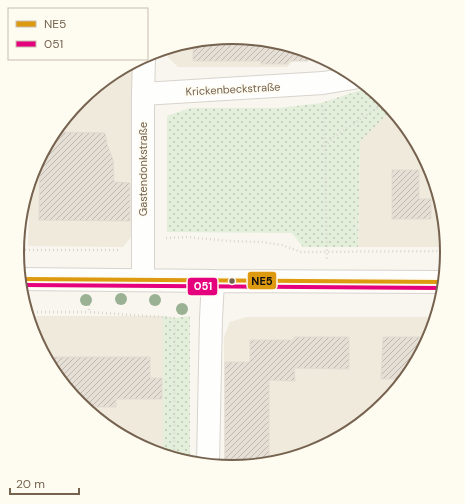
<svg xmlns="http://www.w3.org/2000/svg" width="465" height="504" font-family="'DM Sans',sans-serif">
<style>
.residential{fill:#f0eadd}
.grass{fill:url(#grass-dots)}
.building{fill:url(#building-hatch);stroke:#e1dad1}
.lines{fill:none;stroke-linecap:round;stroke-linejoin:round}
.minor-casing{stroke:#d8d3cd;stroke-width:24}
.path{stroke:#dad6cf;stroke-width:2.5;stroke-dasharray:1 3;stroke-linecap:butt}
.minor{stroke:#fefefd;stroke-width:22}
.bus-1-casing{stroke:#fefbf1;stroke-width:7}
.bus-2-casing{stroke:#fefbf1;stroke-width:7}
.bus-1{stroke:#dd9910;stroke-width:4}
.bus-2{stroke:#e5007d;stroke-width:4}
.tree{fill:#9ab293}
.bus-dot{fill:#76634f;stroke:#fefbf1;stroke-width:1.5}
.labels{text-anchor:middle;stroke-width:3;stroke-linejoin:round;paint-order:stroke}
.street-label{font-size:11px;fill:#76634f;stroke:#fefbf1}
.rim{fill:none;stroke:#76634f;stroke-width:2}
.line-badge{stroke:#fefbf1;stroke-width:1.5}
.badge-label{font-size:11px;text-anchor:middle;font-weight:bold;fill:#fff}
.pale-badge-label{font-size:11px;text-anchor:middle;font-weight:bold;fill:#111}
</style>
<defs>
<pattern id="grass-dots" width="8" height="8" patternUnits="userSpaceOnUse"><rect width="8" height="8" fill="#e3efda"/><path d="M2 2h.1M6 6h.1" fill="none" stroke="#bdc5b3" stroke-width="1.8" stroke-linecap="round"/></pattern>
<pattern id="building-hatch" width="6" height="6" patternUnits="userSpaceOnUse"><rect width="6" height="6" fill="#e5dfd6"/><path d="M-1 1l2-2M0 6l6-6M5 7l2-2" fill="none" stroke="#beb8b0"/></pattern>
</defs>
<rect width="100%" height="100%" fill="#f8f6ef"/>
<path class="residential" d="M233,37L304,51L287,67H178L168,57V49Z
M131,66H133L132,236L123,247L28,246L30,186L33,169L80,99Z
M392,110L432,170L447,247H358L360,140Z
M30,316H163V454L150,451L80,404L33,334Z
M246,317H435L432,335L385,405L315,451L232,467L224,466V337L230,322Z"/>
<path class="grass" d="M367,88L385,100L392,110L360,141L358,247H303L292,233L167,232V116L190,108H279L321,103Z
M163,316L175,318L190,316V459L163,454Z"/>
<path class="building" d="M216,40H251L309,52L308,61H288V64H261V61H193V44Z
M58,132L105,133L107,144L113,160L114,182L130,183V221L39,220L40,160Z
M392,170H419V199H431V219H392Z
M294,337H349V369L294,368L295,381L269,380V460H225V362H250V340H294Z
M383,337H430L402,379H381Z
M48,357H150V378H162V399H116V407H84L80,404Z"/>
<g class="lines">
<defs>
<path id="minor" d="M143,94L323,83L353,78
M22,279L213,281L442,282
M143,280V94L144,59
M208,463L211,318L213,281"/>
</defs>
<use href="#minor" class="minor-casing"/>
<path class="path" d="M322,106L324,111L327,259
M325,146L334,137L386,102
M166,238L187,237L229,241L262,242L282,245L301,252L448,251
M17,250H121
M89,301V312L175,318L174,456
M29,312H89"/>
<use href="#minor" class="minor"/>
<defs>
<path id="bus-1" d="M22,279L442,282"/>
<path id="bus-2" d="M24,285L441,288"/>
</defs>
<use href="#bus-1" class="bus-1-casing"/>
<use href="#bus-2" class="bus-2-casing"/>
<use href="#bus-1" class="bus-1"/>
<use href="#bus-2" class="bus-2"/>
</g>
<g class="tree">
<circle cx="121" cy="299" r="6"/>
<circle cx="86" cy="300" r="6"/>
<circle cx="155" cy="300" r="6"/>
<circle cx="182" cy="309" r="6"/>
</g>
<circle class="bus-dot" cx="232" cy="281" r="3.5"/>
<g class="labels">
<g class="street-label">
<text transform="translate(233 89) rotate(-3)" y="4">Krickenbeckstraße</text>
<text transform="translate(143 169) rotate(-90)" y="4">Gastendonkstraße</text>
</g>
</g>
<path d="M0 0H465V504H0ZM24 252a208 208 0 1 1 416 0a208 208 0 1 1-416 0Z" fill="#fefbf1" fill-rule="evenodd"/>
<path class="rim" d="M24 252a208 208 0 1 1 416 0a208 208 0 1 1-416 0Z"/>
<g class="line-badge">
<rect x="247" y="271" width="30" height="19" rx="4" fill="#dd9910"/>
<rect x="187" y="277" width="31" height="19" rx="4" fill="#e5007d"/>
</g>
<g class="badge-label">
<text x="203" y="290">051</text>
</g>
<g class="pale-badge-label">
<text x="262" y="285">NE5</text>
</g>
<rect x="8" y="8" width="140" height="52" fill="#fefbf1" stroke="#c8beb0"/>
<rect x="16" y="21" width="20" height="6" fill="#dd9910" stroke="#c8beb0"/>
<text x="44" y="28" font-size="12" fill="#76634f">NE5</text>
<rect x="16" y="41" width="20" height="6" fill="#e5007d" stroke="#c8beb0"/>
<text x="44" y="48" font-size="12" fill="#76634f">051</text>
<path d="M10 488v6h69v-6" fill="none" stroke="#76634f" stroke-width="2"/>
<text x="16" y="488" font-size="12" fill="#76634f" stroke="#fefbf1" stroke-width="3" paint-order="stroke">20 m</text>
</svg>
